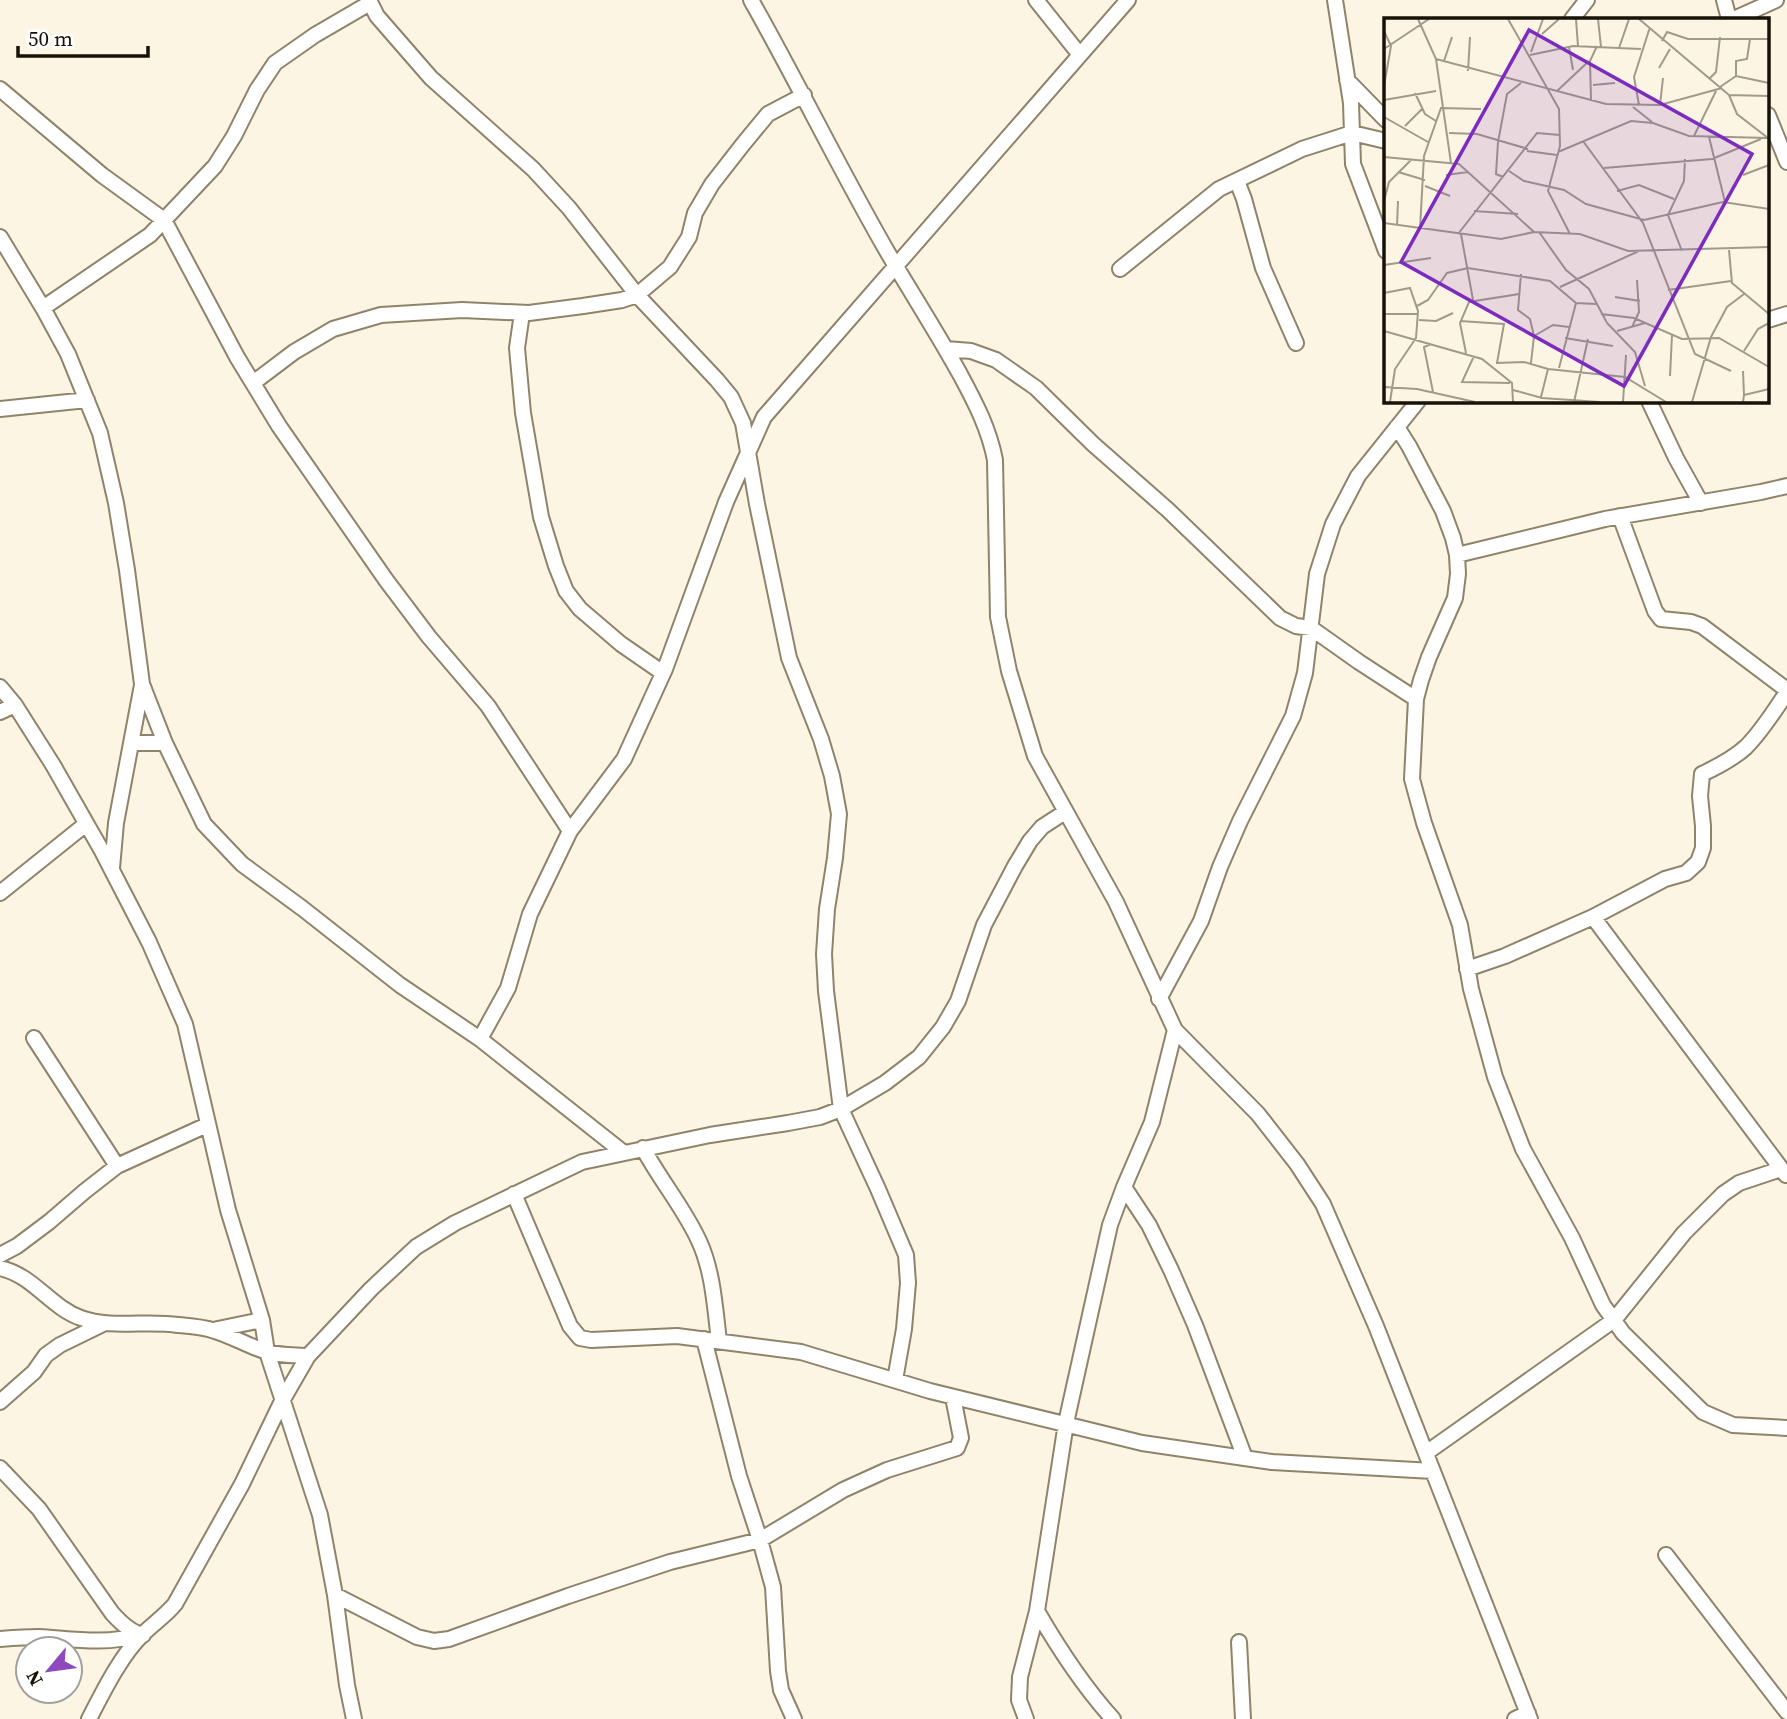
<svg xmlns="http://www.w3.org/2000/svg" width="1787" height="1719" font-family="'Source Serif 4',serif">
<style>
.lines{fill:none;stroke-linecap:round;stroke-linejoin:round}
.street-casing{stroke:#8f8369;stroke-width:18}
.street{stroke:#fff;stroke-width:14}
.inset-road{fill:none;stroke:#a19a8c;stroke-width:2}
.view{fill:#7b2cbf;fill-opacity:0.15;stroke:#7b2cbf;stroke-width:3.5}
.inset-edge{fill:none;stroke:#171208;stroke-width:3.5}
</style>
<rect width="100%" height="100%" fill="#fdf5e4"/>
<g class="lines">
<defs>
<path id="street" d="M369,0L377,16L431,78L533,169L569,208L637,295L717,380L731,397L743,423L757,504L789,658L821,739L832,776L839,814L835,858L827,909L824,954L826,991L841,1109L878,1189L906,1255L908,1283L904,1329L895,1380
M751,0C798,83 840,170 888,253C912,294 938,334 961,376C976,404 989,429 995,460L998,617L1009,671L1035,756L1116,902L1175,1030L1258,1114L1297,1164L1323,1204L1376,1326L1530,1719
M1036,0L1080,55
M1335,0L1351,103L1353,164L1386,251
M1724,0L1729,19
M1572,19L1587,0
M1734,19L1776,0
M1347,80L1386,120
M0,89L102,175L164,220L237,357L279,426L386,580L429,637L488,706L570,831
M1768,115L1787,162
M1237,181L1244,199L1263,268L1296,343
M0,237L43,308L68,354L100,433L116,503L127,570L142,684L165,743L204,824L242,864L302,908L400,985L480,1039L624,1153
M1120,269L1219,189L1302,149L1352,133L1386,141
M43,308L150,235L215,166L234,136L257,90L275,63L315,35L370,3
M522,313L517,348L523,413L541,517L556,566L566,591L580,609L621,644L663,673
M1768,320L1787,314
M946,349L971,351L996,360L1036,388L1093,444L1168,510L1280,618L1296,626L1311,628L1359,662L1416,699
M253,383L294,352L333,329L381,315L462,310L529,313L583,306L622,300L637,295L670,267L689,237L695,213L712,184L744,143L768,114L804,95
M1649,401L1676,458L1701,503
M0,409L87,400
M1397,427L1409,446L1443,511L1453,538L1457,555L1458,574L1455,598L1429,657L1421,680L1416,699L1412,779L1424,823L1460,925L1471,989L1495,1077L1523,1149L1572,1238L1603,1305L1623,1333L1703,1412L1733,1425L1787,1428
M1620,516L1655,611L1661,619L1691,622L1702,626L1787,690
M1457,555L1605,519L1761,492L1787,486
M0,687L15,705L53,765L102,851L149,942L185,1024L228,1210L262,1320L267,1352L320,1515L335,1595L347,1685L354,1719
M0,712L15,705
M131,743H165
M112,868L116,823L142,685
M0,893L86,824
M1593,917L1786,1175
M1467,969L1505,956L1593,917L1665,879L1686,873L1698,862L1703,848V826L1700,796L1702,774C1717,767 1734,758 1746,747C1762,731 1775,710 1787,692
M1159,999L1201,921L1220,867L1240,821L1293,716L1305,673L1317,574L1333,524L1358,476L1418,401
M34,1038L117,1166
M480,1039L508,988L530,914L570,831L624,759L665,669L726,502L764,417L1128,0
M643,1148C660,1180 684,1208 699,1241C713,1271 715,1308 719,1341
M1124,1187L1149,1225L1171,1270L1195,1325L1245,1458
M514,1194L570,1326L580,1338L591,1340L677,1336L801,1352L930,1391L1142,1443L1272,1462L1433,1471
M0,1255L17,1246L49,1222L85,1191L117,1166L207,1125
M0,1268C33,1275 50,1307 81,1318C112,1329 146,1320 178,1325C190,1326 203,1327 215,1331C232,1336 248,1346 265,1351C278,1356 294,1355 308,1356
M213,1330L262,1320
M704,1339L739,1476L760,1540L773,1587L778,1671L781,1690L794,1719
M0,1402L34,1372L46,1355L60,1345L103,1324
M1426,1453L1614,1320L1684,1233L1723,1194L1739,1183L1781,1169
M0,1468L39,1509L112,1613C120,1622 131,1633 143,1635
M1666,1555L1787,1712
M335,1595L417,1637L434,1641L449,1639L568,1596L670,1562L760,1540L843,1490L887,1470L957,1448L961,1438L953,1397
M1037,1611C1059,1649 1083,1686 1113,1719
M0,1639C13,1638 26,1637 39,1637C72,1639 106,1645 139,1635
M1239,1642L1243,1719
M89,1719C103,1692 121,1655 143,1634C154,1623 165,1616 175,1604L242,1484L282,1401L308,1356L371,1289L416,1247L455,1223L582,1162L710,1135L788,1123L820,1117L841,1109L885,1083L919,1057L943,1027L958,1001L984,925L1015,866L1030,841L1042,827L1065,812
M1026,1719L1019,1700L1020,1677L1037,1611L1066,1423L1110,1225L1124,1187L1152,1122L1175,1030
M1515,1719L1528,1713"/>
</defs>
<use href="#street" class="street-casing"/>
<use href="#street" class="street"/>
</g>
<g transform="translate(1384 18)">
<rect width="385" height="385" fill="#fdf5e4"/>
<path class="inset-road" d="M34,1L52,41L67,145M124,1L175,91L176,128L164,173L186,216M192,1L194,28M214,1L217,29M255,1L345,77L385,78M0,13L7,28L0,68M158,16L175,1M278,23L283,14L304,21H385M185,29L189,52M235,30L245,1M0,31L45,1M147,34L159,1M146,37L189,28L257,31M52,41L222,86L276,87L338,70M60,43L68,19M275,50L286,31M84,53L86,19M352,58V43L363,41L366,21M326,60L332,54L336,19M209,67L231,65M336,69L352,58L385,65M173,73L205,43M31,75L41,96L52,103M345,77L353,96L384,120M0,82L52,73M207,82L206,43L213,28M255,87L250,59L266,9M276,87L279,60M249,89L268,104M0,99L44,124M21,108L38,91M65,115L93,116L144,131M310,118L332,73M325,119L341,184M199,123L259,205L311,336L347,353M143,133L173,137M174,134L247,103L269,105L305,118L385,120M0,139L75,146L150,214M220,150L328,141L377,121M125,153L140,163L180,172L202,186L260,202L339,184L385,191M14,154L41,162M62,157L84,154M359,157L385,147M119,159L112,156L114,124L123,76L137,65M41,168L66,178M233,173L255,167L290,181M0,183L5,164L27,142M90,193L134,196M0,205L117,221L150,214L196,216L244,233L385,229M13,208L14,183M36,211L40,138L57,90L97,91M155,214L182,252L205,271L223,305L251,334L261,368M74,216L153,115L176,117M77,216L89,282M345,232L348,265L385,296M298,233L284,197L300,163L301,141M0,247L47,240M137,256L134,292L146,301L150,318L147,345M176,269L255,233M284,272L347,263M0,275L26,270L34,293L32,320L11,351L6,384M231,279L256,283M33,288L44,282L63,255L84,250L166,263L192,285L212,286M0,296H34M217,296L250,300L298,321L335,320L385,349M35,302L52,303L69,295M76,303L120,306L113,345M248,309L255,294L253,262M0,313L98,341L128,365L129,384M233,313L261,305M150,318L169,307L185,309M181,320L229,328M47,326L40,329L49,374M360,333L374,311L385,305M82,335L76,305L85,284L135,276M90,338L78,364L126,365M112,345L140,344L164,351L241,359L282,384M175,350L192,285M359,353L360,377M286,358L288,317M0,369L33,371L91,384M129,372L158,380L216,384M157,379L164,351M190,384L204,321M239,384L242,337M308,384L327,319L343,289L360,276M359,384L360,377L385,371"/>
<path class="view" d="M145,12L368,136L240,368L17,244Z"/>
<rect width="385" height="385" class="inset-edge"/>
</g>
<g transform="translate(49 1670) rotate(241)"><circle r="33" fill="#ffffff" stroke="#a2a09c" stroke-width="2"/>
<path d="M0-5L12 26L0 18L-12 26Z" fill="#8e49bd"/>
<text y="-10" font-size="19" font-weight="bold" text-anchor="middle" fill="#171208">N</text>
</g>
<path d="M18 46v10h130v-10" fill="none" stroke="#171208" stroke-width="3.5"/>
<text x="28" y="46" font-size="21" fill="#171208" stroke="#ffffff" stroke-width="5" paint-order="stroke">50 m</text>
</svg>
